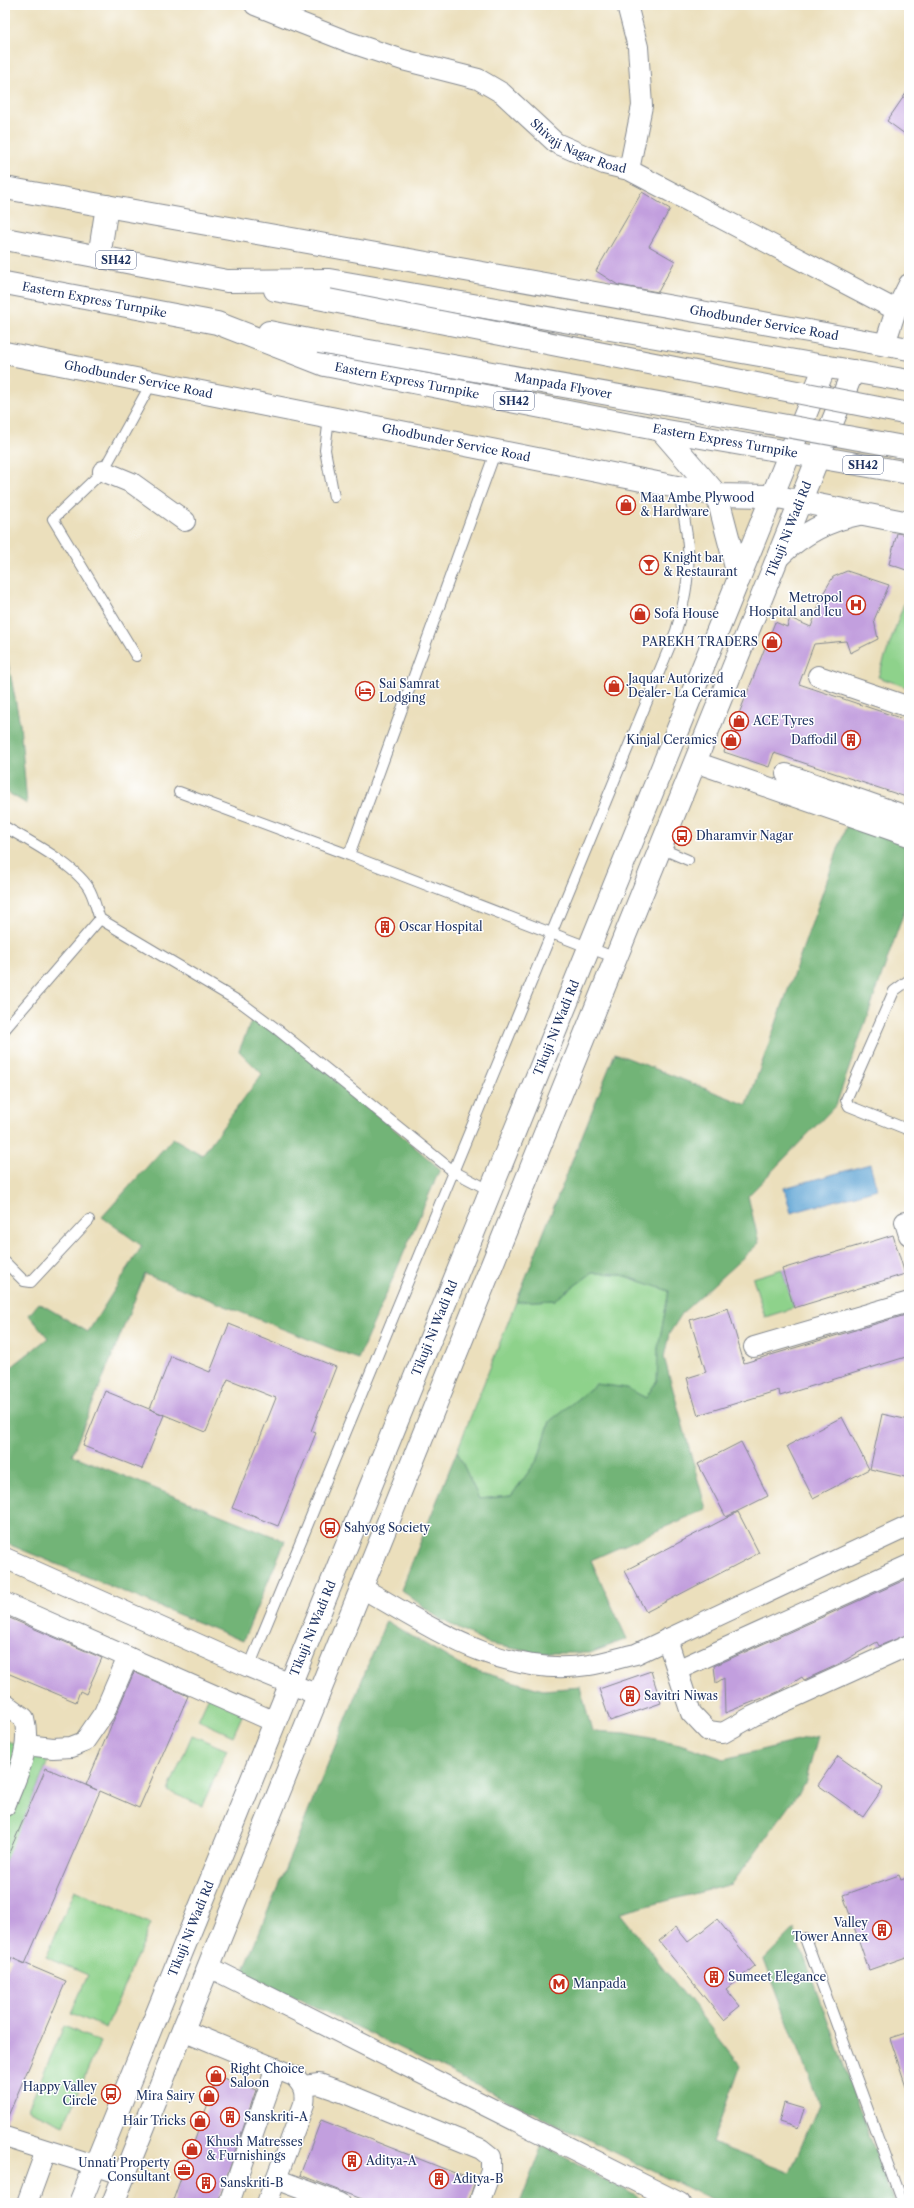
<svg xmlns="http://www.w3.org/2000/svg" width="914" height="2208" font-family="'Libre Caslon Text',serif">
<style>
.green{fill:#8ed28b;stroke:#548074}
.forest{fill:#72b477;stroke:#46726a}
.water{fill:#5ea4d4;stroke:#3c6a99}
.building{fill:#c29fde}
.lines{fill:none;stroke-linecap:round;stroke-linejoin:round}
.service-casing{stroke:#83878d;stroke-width:12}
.minor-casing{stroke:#83878d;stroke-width:22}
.tertiary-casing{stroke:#83878d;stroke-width:24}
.secondary-casing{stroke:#83878d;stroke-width:24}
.primary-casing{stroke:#83878d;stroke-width:24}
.service{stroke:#fff;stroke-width:10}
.minor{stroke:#fff;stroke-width:20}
.tertiary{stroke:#fff;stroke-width:22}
.secondary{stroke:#fff;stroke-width:22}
.primary{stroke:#fff;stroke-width:22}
.primary-bridge-casing{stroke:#83878d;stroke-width:24;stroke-linecap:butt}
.primary-bridge{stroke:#fff;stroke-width:22}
.labels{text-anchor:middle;stroke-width:3;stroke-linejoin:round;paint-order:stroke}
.shield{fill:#fff;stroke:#5f6d8e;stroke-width:1}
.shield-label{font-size:11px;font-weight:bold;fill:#1b2f5e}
.street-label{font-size:12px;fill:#1b2f5e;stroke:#fff}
.poi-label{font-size:12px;fill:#1b2f5e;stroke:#fff;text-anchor:start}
</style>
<rect width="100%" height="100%" fill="#fff"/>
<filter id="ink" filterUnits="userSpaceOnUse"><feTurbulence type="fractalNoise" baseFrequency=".025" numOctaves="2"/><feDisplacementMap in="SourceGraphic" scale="8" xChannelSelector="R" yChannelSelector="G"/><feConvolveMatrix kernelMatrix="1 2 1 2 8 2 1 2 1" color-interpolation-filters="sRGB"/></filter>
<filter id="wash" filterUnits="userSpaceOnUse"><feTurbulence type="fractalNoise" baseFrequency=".012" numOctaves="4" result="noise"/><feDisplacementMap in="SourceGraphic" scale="16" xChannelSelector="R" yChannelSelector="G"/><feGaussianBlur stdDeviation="0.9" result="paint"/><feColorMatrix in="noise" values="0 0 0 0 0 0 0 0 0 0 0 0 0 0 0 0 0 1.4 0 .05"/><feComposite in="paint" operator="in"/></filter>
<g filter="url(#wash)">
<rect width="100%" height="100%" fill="#ebdfbc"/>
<path class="green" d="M909,589V688L878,677Z
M782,1269L794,1308L765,1317L753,1278Z
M592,1273L619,1274L669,1291L658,1348V1380L646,1398L627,1388L596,1384L550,1421L538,1459L511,1496L479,1499L457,1451L516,1302L555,1300Z
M5,1488L8,1544L5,1542Z
M210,1694L245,1709L233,1736L198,1720Z
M192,1735L227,1750L202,1806L168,1791Z
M5,1740L49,1758L5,1868Z
M75,1890L151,1924L106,2028L71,2013L88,1975L46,1957Z
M64,2026L100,2042L64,2125L28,2109Z"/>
<path class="forest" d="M5,647L20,724L27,804L5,791Z
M847,824L909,845V898L836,1105L748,1196L759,1243L683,1312L669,1334L664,1357L706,1509L591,1560L627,1639L590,1653H538L488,1644L440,1619L401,1590L457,1451L479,1499L511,1496L538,1459L550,1421L596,1384L627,1388L646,1398L657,1380L658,1348L669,1291L619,1274L592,1273L555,1300L516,1302L615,1053L747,1105Z
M254,1014L292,1040L440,1169L358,1359L145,1274L72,1455L285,1541L243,1641L8,1544L5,1488V1372L48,1338L29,1315L39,1303L88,1332L142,1246L102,1217L173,1138L202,1155L262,1074L239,1051Z
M386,1621L464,1667L543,1690L580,1687L592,1731L626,1733L680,1744L724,1759L818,1736L805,1784L732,1884L620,1913L740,2065L712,2143L790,2173L819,2104L764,1959L794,1929L894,2203H719L243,1972Z
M542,2145L649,2203H520Z"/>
<path class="water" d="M870,1164L877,1189L791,1213L784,1188Z"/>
<g id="blocks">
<path class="building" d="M909,89V137L887,121Z
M642,192L670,209L649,246L675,261L658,292L618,285L596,271Z
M897,533L909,535V571L889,564Z
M847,571L889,585L874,620L878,639L850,653L846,641L814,644L799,684L909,721V798L774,753L769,767L724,752L775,622L787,627L790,618L811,627L824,592L833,577Z
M893,1235L905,1274L794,1308L782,1269Z
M728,1308L744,1363L909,1314V1356L780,1396L779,1390L698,1415L687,1378L706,1372L690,1320Z
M229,1324L336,1367L311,1431L316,1433L278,1526L232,1508L276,1398L228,1379L206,1432L150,1409L171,1356L210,1372Z
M105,1391L164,1415L142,1469L83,1446Z
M882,1414L909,1420V1478L870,1469Z
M842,1417L869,1469L813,1498L787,1446Z
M741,1442L768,1496L726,1517L698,1464Z
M738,1512L759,1553L646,1612L624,1571Z
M909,1578V1634L879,1646L877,1642L835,1666L804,1680L802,1677L778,1692L725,1713L724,1678L716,1683L714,1666Z
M5,1616L102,1658L86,1694L80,1691L76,1702L5,1672Z
M651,1671L661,1703L610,1721L599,1689Z
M134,1672L188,1696L139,1808L100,1791L25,1964L5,1955V1862L46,1768L97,1790L86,1785Z
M838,1756L883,1788L863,1817L818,1785Z
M899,1875L901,1880L909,1877V1956L869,1970L843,1895Z
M717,1919L755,1966L726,1989L740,2006L723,2020L659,1941L676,1927L688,1942Z
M12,1958L66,1981L5,2123V1974Z
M909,2032V2086H906L890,2038Z
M218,2076L256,2090L218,2203H172Z
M784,2103L804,2109L798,2128L779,2122Z
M321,2120L475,2181L468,2203H372L300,2175Z"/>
</g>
</g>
<g filter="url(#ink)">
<use href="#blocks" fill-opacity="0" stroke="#83878d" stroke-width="1"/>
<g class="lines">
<defs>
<path id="service" d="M329,418L325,450L334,497
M496,450L349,855L616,958
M136,656L53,519L103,471L152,382
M179,792L349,855
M5,827C29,841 73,864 88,887C94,896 96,909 100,919
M660,848L688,860
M909,980L894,991L846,1100L849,1106L909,1130
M5,1029L100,919L243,1004L278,1030L453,1171L491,1191
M5,1262L24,1281L31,1282L89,1220
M249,1667L676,631C693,574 692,543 677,487
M805,1938L902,2203"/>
<g id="minor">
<path id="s1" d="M255,5L349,42L403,60L478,79L502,93L556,143L604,164L629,170L896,310"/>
<path d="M627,5L638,47L642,106L629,170"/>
<path d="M885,344L896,310L909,284"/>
<path d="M103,471L132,483L185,521"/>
<path d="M818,676L909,707"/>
<path d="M695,762L909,836"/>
<path d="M786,774L909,817"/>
<path d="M905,1222L909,1235"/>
<path d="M754,1347L909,1302"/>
<path d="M5,1558L249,1667L318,1695"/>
<path d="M362,1588C431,1627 504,1679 589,1665C605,1663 621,1657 636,1654L909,1526"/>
<path d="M5,1603L275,1722"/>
<path d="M667,1639L691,1713L708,1731L723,1733L753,1716L909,1645"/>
<path d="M677,1670L909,1565"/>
<path d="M5,1704L24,1718C32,1749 16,1777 5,1806"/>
<path d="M26,1745L53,1748L71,1747L84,1742L104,1713L128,1657"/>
<path d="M209,1967L680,2203"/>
<path d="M183,2030L294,2076C303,2085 306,2091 304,2104L267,2203"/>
<path d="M303,2086L319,2084L342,2092L481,2149L491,2157V2170L479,2203"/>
<path d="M5,2137L125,2175"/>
<path d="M276,2179L340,2203"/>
<path d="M27,2203L46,2151"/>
<path d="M229,2203L276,2068"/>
</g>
<g id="tertiary">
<path id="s2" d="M5,188L909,349"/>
<path id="s3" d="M5,353L717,495L773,496L909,523"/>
</g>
<g id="secondary">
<path d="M780,555C803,533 828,520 859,514"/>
<path id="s4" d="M80,2203L825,366"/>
<path id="s5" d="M113,2203L853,371"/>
</g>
<g id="primary">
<path d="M5,239L227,281L329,280L909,381"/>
<path d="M99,257L107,206"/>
<path id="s6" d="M5,283L217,323L325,365L661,430L909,473"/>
<path d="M275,290L328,300"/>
<path d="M269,332L319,342"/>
<path d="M661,430L717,495L739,579"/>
</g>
</defs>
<use href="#service" class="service-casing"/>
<use href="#minor" class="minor-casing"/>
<use href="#tertiary" class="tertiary-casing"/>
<use href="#secondary" class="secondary-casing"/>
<use href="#primary" class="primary-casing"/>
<use href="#service" class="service"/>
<use href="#minor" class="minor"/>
<use href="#tertiary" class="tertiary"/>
<use href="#secondary" class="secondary"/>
<use href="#primary" class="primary"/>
<defs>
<g id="primary-bridge">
<path d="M328,300L909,414"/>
<path id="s7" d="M319,342L909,448"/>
</g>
</defs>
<use href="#primary-bridge" class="primary-bridge-casing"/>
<use href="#primary-bridge" class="primary-bridge"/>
</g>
</g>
<defs>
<symbol id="shop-ring" viewBox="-11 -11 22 22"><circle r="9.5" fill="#fff" stroke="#c8321e" stroke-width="1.5"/><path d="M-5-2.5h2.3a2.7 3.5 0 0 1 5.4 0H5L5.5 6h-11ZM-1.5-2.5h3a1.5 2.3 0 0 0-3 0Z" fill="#c8321e"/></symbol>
<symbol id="bar-ring" viewBox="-11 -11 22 22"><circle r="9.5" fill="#fff" stroke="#c8321e" stroke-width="1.5"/><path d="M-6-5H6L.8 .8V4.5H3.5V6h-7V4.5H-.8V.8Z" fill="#c8321e"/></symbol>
<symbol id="hospital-ring" viewBox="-11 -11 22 22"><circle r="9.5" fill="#fff" stroke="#c8321e" stroke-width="1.5"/><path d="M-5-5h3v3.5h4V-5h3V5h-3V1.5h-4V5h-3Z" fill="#c8321e"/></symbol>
<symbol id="hotel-ring" viewBox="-11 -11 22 22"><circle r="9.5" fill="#fff" stroke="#c8321e" stroke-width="1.5"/><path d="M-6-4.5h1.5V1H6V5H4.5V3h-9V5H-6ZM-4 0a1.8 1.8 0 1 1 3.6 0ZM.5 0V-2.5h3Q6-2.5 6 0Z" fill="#c8321e"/></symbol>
<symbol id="building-ring" viewBox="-11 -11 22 22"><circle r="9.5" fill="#fff" stroke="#c8321e" stroke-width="1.5"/><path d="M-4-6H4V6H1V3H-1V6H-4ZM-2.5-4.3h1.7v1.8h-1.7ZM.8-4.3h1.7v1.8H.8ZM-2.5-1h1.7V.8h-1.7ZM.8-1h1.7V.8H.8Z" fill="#c8321e"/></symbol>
<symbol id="bus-ring" viewBox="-11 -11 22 22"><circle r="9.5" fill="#fff" stroke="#c8321e" stroke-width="1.5"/><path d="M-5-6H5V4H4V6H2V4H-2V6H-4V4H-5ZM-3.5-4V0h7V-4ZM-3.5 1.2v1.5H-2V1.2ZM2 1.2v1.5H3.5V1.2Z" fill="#c8321e"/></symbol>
<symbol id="metro-ring" viewBox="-11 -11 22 22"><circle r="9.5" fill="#fff" stroke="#c8321e" stroke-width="1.5"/><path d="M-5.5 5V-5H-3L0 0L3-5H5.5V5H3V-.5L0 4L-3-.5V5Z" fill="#c8321e"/></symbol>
<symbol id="office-ring" viewBox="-11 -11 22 22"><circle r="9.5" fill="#fff" stroke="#c8321e" stroke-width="1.5"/><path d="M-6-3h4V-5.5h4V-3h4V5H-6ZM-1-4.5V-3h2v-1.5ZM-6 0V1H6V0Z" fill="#c8321e"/></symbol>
</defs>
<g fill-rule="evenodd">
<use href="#shop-ring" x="615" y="494" width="22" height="22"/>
<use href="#bar-ring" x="638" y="554" width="22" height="22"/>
<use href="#hospital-ring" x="845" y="594" width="22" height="22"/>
<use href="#shop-ring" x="629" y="603" width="22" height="22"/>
<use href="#shop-ring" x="761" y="631" width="22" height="22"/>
<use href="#shop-ring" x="603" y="675" width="22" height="22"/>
<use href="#hotel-ring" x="354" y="680" width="22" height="22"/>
<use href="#shop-ring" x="728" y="710" width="22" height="22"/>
<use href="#shop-ring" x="720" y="729" width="22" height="22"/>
<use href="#building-ring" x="840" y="729" width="22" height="22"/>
<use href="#bus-ring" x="671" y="825" width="22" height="22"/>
<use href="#building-ring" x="374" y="916" width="22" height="22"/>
<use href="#bus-ring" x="319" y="1517" width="22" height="22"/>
<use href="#building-ring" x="619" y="1685" width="22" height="22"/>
<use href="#building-ring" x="871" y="1919" width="22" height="22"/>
<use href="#building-ring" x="703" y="1966" width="22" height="22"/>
<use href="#metro-ring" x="548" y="1973" width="22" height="22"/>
<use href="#shop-ring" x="205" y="2065" width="22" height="22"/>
<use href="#bus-ring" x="100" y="2083" width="22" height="22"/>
<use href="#shop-ring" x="198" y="2085" width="22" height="22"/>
<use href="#building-ring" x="219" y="2106" width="22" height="22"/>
<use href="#shop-ring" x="189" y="2110" width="22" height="22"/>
<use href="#shop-ring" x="181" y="2138" width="22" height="22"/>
<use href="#building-ring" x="341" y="2150" width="22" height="22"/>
<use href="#office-ring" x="173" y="2159" width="22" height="22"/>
<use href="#building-ring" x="428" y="2168" width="22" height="22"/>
<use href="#building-ring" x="195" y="2172" width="22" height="22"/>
</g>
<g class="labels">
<g class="shield">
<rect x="96" y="251" width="40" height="18" rx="3"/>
<rect x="494" y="392" width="40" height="18" rx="3"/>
<rect x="843" y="456" width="40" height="18" rx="3"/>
</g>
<g class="shield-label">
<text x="116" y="264">SH42</text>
<text x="514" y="405">SH42</text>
<text x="863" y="469">SH42</text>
</g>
<g class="street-label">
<text dy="4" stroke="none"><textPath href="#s1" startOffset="358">Shivaji Nagar Road</textPath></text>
<text dy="4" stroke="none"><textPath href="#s6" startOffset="91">Eastern Express Turnpike</textPath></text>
<text dy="4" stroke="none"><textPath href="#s2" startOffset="771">Ghodbunder Service Road</textPath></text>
<text dy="4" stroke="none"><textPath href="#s3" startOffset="136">Ghodbunder Service Road</textPath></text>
<text dy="4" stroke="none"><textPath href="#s6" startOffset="415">Eastern Express Turnpike</textPath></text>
<text dy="4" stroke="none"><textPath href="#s7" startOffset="248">Manpada Flyover</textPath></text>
<text dy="4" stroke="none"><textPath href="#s6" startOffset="739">Eastern Express Turnpike</textPath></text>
<text dy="4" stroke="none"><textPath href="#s3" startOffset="460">Ghodbunder Service Road</textPath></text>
<text dy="4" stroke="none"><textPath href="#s5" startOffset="1805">Tikuji Ni Wadi Rd</textPath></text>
<text dy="4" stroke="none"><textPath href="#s4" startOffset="1268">Tikuji Ni Wadi Rd</textPath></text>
<text dy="4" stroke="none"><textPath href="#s4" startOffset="944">Tikuji Ni Wadi Rd</textPath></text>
<text dy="4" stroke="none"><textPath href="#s4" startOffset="620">Tikuji Ni Wadi Rd</textPath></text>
<text dy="4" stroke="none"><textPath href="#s4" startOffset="296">Tikuji Ni Wadi Rd</textPath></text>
</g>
<g class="poi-label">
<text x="640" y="502">Maa Ambe Plywood<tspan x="640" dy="14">&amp; Hardware</tspan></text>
<text x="663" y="562">Knight bar<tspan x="663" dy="14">&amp; Restaurant</tspan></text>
<text x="842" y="602" text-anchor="end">Metropol<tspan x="842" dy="14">Hospital and Icu</tspan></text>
<text x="654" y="618">Sofa House</text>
<text x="758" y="646" text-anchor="end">PAREKH TRADERS</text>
<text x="628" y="683">Jaquar Autorized<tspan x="628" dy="14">Dealer- La Ceramica</tspan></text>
<text x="379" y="688">Sai Samrat<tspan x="379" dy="14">Lodging</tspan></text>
<text x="753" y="725">ACE Tyres</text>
<text x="717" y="744" text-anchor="end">Kinjal Ceramics</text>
<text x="837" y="744" text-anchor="end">Daffodil</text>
<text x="696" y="840">Dharamvir Nagar</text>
<text x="399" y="931">Oscar Hospital</text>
<text x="344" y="1532">Sahyog Society</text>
<text x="644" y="1700">Savitri Niwas</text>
<text x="868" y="1927" text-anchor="end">Valley<tspan x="868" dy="14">Tower Annex</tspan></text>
<text x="728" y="1981">Sumeet Elegance</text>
<text x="573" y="1988">Manpada</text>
<text x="230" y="2073">Right Choice<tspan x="230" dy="14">Saloon</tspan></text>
<text x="97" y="2091" text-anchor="end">Happy Valley<tspan x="97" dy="14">Circle</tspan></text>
<text x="195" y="2100" text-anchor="end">Mira Sairy</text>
<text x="244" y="2121">Sanskriti-A</text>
<text x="186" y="2125" text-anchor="end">Hair Tricks</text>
<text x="206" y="2146">Khush Matresses<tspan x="206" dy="14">&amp; Furnishings</tspan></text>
<text x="366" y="2165">Aditya-A</text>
<text x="170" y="2167" text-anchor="end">Unnati Property<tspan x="170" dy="14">Consultant</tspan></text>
<text x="453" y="2183">Aditya-B</text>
<text x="220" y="2187">Sanskriti-B</text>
</g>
</g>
<rect width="914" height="2208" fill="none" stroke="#fff" stroke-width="20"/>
</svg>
